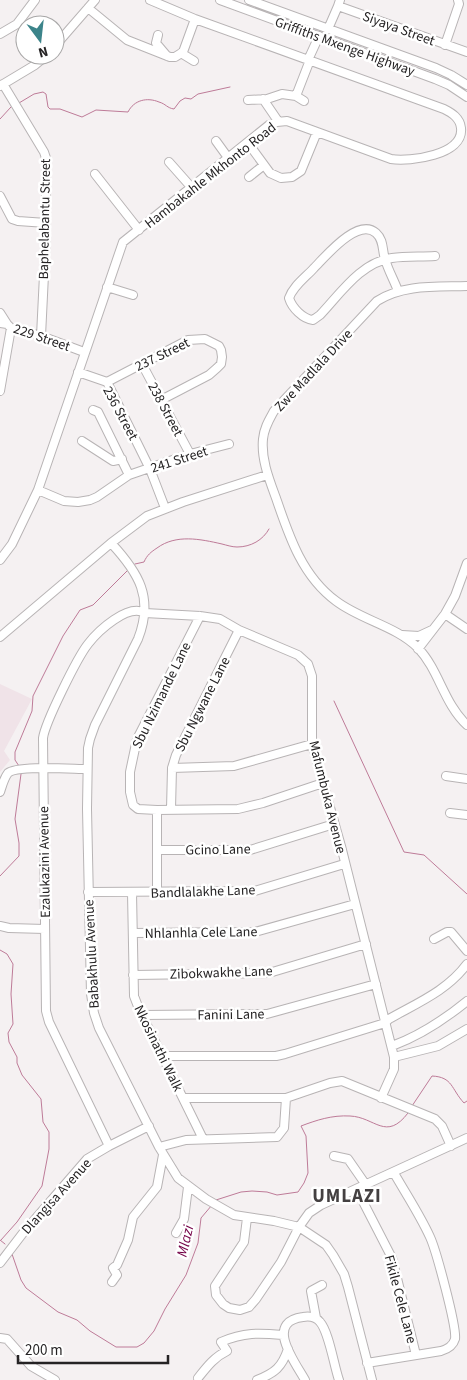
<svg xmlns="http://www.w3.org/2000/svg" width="467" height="1380" font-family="'Source Sans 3',sans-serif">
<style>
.built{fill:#f0e3e8}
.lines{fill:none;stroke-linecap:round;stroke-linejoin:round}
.stream{stroke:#be7b98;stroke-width:1}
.minor-casing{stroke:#b8b4b5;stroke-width:10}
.minor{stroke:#fff;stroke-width:8}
.labels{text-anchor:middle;stroke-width:5;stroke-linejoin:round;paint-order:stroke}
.street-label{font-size:14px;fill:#252324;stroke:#fff}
.water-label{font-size:15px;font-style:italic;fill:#740247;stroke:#fff}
.district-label{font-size:19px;font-weight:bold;letter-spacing:1px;fill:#444041;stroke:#fff}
</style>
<rect width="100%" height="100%" fill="#f5f1f2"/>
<path class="built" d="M0,684L32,699L4,751L10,760L0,772Z"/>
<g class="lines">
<path class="stream" d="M19,103L34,94L43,92L46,94L48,107L50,109H60L82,117L96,110L128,112C134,100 147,97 159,102C166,104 167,108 174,109L180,101L185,98L191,99L198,94L230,87
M0,119L11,107
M135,564L144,562C147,555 151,552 157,548C176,534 200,539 222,544C226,545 232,547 237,547C251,547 263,540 269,529
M334,701L404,852L424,855L467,894
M19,766L15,760V752L32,711L33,696L63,636L80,610L93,605L128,570
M0,876L19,856V843L15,819L21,774
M0,950L7,954L13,964L11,994L13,1024L8,1033L9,1042L17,1057V1063L22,1075L41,1099L43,1122L49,1132V1149L42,1186L17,1222L1,1240
M412,1106L432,1076C453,1077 451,1089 464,1103L467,1101
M216,1200L241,1192L252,1191L267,1192L277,1195L298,1192L304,1183L308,1173L306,1136L301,1126C317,1120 332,1115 350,1116C375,1117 386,1142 408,1113
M0,1240L5,1244
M12,1254L21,1280L26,1288L58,1312L77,1320L90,1331L116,1347H137L144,1343L154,1331L165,1309L186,1275L198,1243L201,1218L212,1205"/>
<defs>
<path id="minor" d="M220,0L435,79L449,85L467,97
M249,0L436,68L451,75L467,85
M340,0L338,6L467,52
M88,8L127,40L170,57H175L183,52L195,19
M328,29L338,6
M0,34L17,24L35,0
M158,35L156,43L167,56
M445,45L459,4L458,0
M55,46L95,0
M181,53L194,61
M308,60L319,36
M3,84L44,152L46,158V234L41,336
M0,86L35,65L47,55
M296,96L310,60
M263,99L278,121
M248,100L267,99L282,94L296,96L304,101
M216,141L229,159
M248,143L270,173L281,178L292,177L301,171L317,132
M169,162L192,188
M95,174L139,230
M249,177L264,165
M0,196L12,219L18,221L46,223
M467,286C437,287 403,284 377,301L274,411C269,420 264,428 263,439C261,459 269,479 276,498C289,536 302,576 336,601C361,620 396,626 418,648C439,670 444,704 467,725
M107,287L133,295
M398,291C394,280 388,270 385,259C382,250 384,240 376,233C358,217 326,256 314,268C306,277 293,286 289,298C292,308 303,319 313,320L320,315C340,294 361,262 392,258C406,256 421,257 435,256
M0,313L7,324
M0,323L7,324L11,328L41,336L84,352
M142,364L190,454
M78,372L107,382L150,469L165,508
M107,382L188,340L205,339L219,346L221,350L222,357L221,364L217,368L209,375L161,400
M0,391L11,328
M93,410L98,412L129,475
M82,441L113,461L122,459
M38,490L64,501L78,502L90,500L97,497L129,475L190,454L229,444
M111,543C139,573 154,598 138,639L95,725L90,739L88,748L87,809L91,994L94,1013L99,1028L159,1147L178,1178L206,1199L234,1215L274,1221L299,1227L326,1245L333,1255L344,1274L348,1287L372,1380
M0,560L12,544L38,490L123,242L269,125L277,122L287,121L391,159C410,162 464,155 461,128C460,118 452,113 444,109L195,19L150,0
M445,614L467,629
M200,616L137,739L130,772V792L133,805L138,809L157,810L238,809L263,803L323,783
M402,635L419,636L432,630
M0,637L111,543L147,516L183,502L267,475
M418,649L445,614L455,596L467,563
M172,768L234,766L312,744
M446,776L467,779
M0,792C2,786 4,778 8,773C17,765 73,769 87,769
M171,809L172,768L176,755L239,630
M157,810V892
M450,813L467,815
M157,850H250L334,824
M88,892L255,891L344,864
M132,893L134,996L139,1009L203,1139
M0,926L9,928L45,929
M133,933L255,932L355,904
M434,939L447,932H451L467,951
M133,975L269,973L366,944
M142,1015L267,1014L376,984
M392,1046C419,1036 445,1019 467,1001
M163,1056H276L285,1054L385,1023L389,1019C417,1003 447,991 467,964
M394,1057L438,1046L467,1029
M184,1098H286L330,1083L342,1081L435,1119L442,1126L451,1146
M109,1146L49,1022L46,1011L43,738C45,723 77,658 88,644C98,631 128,603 145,613L200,616L220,619L239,630L298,655L308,664L312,676V744L341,846L394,1057V1069L381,1098
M159,1147L186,1140L277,1137L284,1128L286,1098
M334,1156L348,1159L366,1185
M357,1190L392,1258L416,1355
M247,1218L244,1242L215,1286L216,1295L223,1304L229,1308L240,1310L249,1307L256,1299L281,1262L299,1227L309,1213L321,1205L467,1138
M176,1233L184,1219L188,1187
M0,1263L23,1233L87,1159L109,1146L149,1126
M112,1282L117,1275L113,1268L117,1265L128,1240L133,1217L157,1187L163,1155
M316,1318L311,1291L322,1285
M0,1338L7,1339L31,1366L55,1380
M367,1363L441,1351C448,1349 453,1346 455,1339C457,1327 436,1250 430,1237C420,1215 406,1194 394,1173
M198,1378C206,1368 214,1357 227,1351L221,1342C244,1332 259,1333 283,1335
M257,1380C275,1373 282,1367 288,1349
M305,1380C295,1362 264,1322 303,1317C309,1316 316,1317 320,1322C329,1332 334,1366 339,1380"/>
</defs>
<use href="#minor" class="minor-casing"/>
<use href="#minor" class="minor"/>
</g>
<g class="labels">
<g class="street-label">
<text transform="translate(399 28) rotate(20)" y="5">Siyaya Street</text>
<text transform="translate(345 46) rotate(20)" y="5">Griffiths Mxenge Highway</text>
<text transform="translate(210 175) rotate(-38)" y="5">Hambakahle Mkhonto Road</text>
<text transform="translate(44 219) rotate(-89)" y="5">Baphelabantu Street</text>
<text transform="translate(42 337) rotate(19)" y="5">229 Street</text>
<text transform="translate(162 354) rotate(-26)" y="5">237 Street</text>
<text transform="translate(313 370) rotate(-47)" y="5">Zwe Madlala Drive</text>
<text transform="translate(166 409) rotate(62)" y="5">238 Street</text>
<text transform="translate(121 413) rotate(62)" y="5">236 Street</text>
<text transform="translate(179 459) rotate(-18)" y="5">241 Street</text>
<text transform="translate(161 695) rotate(-64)" y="5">Sbu Nzimande Lane</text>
<text transform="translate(202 704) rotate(-63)" y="5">Sbu Ngwane Lane</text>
<text transform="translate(328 797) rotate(76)" y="5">Mafumbuka Avenue</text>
<text transform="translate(218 849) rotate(-1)" y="5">Gcino Lane</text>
<text transform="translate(44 862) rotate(-91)" y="5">Ezalukazini Avenue</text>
<text transform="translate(203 891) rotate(-2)" y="5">Bandlalakhe Lane</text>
<text transform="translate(201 932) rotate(-1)" y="5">Nhlanhla Cele Lane</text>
<text transform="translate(91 954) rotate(-93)" y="5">Babakhulu Avenue</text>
<text transform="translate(221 972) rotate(-2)" y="5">Zibokwakhe Lane</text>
<text transform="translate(231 1014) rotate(-1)" y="5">Fanini Lane</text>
<text transform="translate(159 1048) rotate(64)" y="5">Nkosinathi Walk</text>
<text transform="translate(56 1196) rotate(-48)" y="5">Dlangisa Avenue</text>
<text transform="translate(401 1299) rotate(75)" y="5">Fikile Cele Lane</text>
</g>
<g class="water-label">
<text transform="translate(185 1241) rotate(-77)" y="5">Mlazi</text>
</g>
<g class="district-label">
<text x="347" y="1202">UMLAZI</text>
</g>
</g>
<g transform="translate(40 40) rotate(165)"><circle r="24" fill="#ffffff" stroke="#a8a7a7"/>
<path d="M0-4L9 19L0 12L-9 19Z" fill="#3c848a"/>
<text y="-8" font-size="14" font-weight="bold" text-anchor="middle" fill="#252324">N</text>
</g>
<path d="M18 1355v8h150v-8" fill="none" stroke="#252324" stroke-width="2.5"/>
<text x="25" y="1355" font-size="15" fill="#252324" stroke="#ffffff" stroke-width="4" paint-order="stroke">200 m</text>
</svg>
